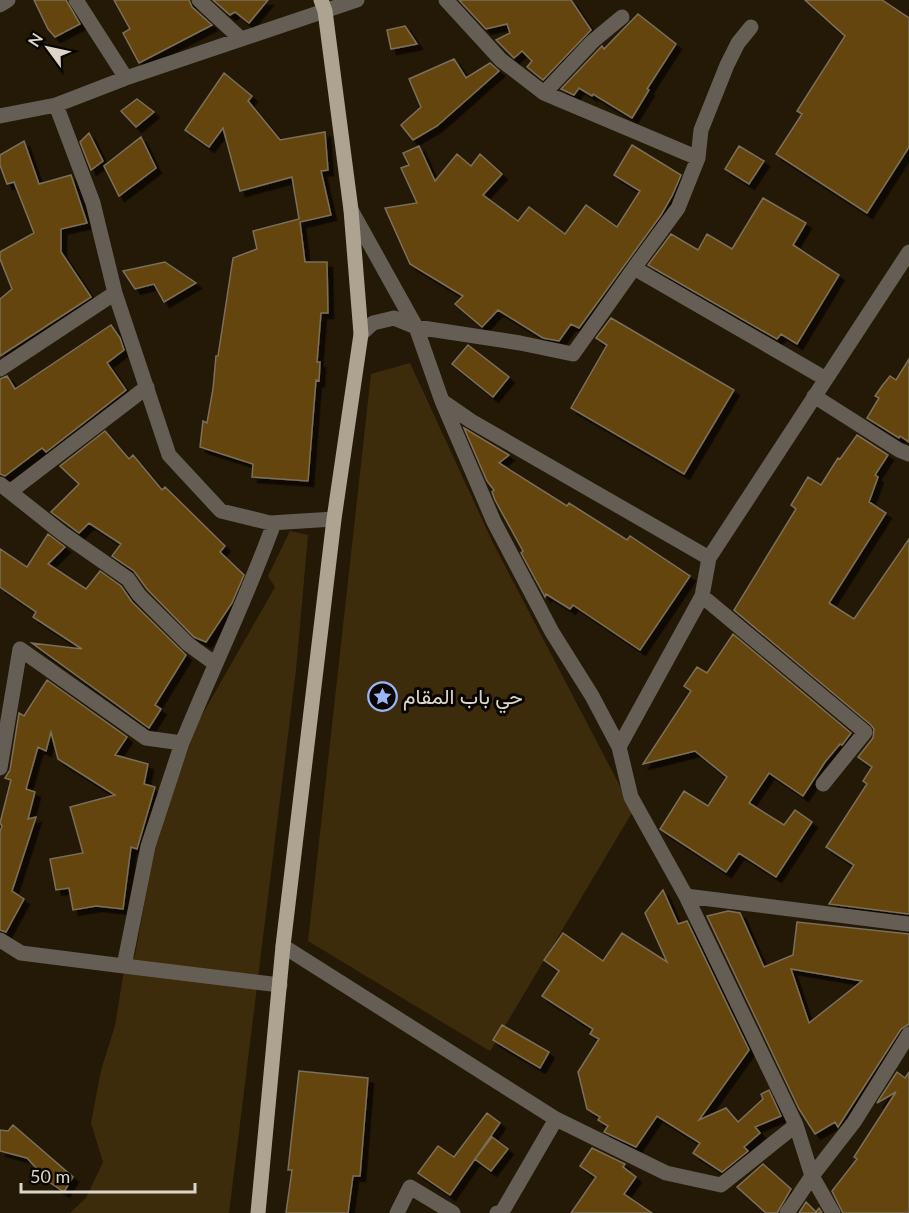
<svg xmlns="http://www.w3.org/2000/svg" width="909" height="1213" font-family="Lato,Vazirmatn,sans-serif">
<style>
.green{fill:#3d2c0c}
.building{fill:#634508;stroke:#7c6f5a;stroke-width:1.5;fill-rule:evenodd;filter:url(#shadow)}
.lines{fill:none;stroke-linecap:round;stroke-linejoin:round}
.minor{stroke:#645e55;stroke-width:15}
.major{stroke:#aea290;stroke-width:15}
.labels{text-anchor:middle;stroke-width:6;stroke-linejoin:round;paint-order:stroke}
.poi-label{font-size:21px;fill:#dcd5ca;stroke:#090602;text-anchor:start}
</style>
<defs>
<filter id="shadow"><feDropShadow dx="5.5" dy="5.5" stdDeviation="0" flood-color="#0009"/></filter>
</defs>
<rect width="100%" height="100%" fill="#241907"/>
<path class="green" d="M410,363L493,543L633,811L490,1051L308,941L371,374Z
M290,531L308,535L296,670L229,1213H70L86,1198L103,1162L91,1123L101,1070L115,1026L123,976L135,955L155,845L197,724L275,587L268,576Z"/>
<path class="building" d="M34,0H66L80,24L55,37L48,29Z
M114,0H189L192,7L212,25L139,63L123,33L130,29Z
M213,0H268L249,23L235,12L230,15Z
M459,0H571L591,30L543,80L527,67L532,61L522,51L514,58L496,40L510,33L507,24L486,29Z
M805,0H882L909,18V147L867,213L776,154L802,114L797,111L845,36Z
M638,14L676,44L647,89L649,90L632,118L593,94L592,96L579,88L574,95L561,89L600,48L602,46L604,49Z
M405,26L417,44L391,49L387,30Z
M454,59L466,78L490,63L499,71L437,126L413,140L401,125L421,107L409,79Z
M224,73L252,96L248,101L280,140L325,132L328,170L321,171L331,215L300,222L305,262H327L328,313H321L317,362H320L319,381L316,380L308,481L252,477L253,464L200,447L203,421L207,423L213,389L216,356H218L233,258L257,249L253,231L299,219L292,177L240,191L223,128L209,147L185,130Z
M137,99L154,112L136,127L121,111Z
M89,133L103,161L91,170L80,142Z
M141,137L156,168L119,196L104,166Z
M24,141L39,184L71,175L87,223L61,229V252L91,297L0,356V299L12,289L0,259V252L34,233L14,182L7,184L0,165V155Z
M632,145L681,175L672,196L661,215L579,328L571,324L559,341L543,338L498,310L482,327L455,304L463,296L410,264L385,208L417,203L401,168L409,165L403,153L419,146L435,181L457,154L471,166L480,154L502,174L483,195L518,221L529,207L565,234L586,205L617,227L640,191L614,175Z
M739,146L764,161L749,184L725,169Z
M763,198L806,223L793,245L839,275L797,344L781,334L777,339L648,265L671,234L698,250L707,234L732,249Z
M165,262L196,283L164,302L154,284L135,289L123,271Z
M611,318L734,390L684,474L571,408L607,345L596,338Z
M111,325L120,338L124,350L107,363L126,390L46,452L42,448L5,476L0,474V379L7,376L15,389Z
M468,345L509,377L493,397L452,364Z
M909,359V442L900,436L899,438L867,418L879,398L875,396L882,386L890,376L896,380Z
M464,428L509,455L499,463L567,506L569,503L627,540L630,536L690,576L640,650L573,605L570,609L546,594L545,597L521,553L523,551L495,500L492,492L494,490L487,481Z
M105,431L129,459L133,455L162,490L165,487L225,546L220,552L244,575L232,603L206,642L194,637L147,589L134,571L112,556L121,544L89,523L79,533L51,512L79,484L60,466Z
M857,435L888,455L875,475L878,477L869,502L886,513L829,603L854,619L909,539V914L829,904L854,865L826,847L867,784L863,781L872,767L858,757L873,738L874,729L871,725L734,610L796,509L791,505L808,477L821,485L838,458L840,459Z
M48,534L65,547L48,564L86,589L100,571L121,586L132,602L186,655L155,705L161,709L149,728L32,643L82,649L33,617L36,612L0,587V549L27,567Z
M733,634L851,733L842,745L840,744L825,762L803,796L769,773L749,803L784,825L795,810L812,822L776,877L739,853L726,872L660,829L684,791L708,806L727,777L695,751L643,764L691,691L684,686L697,667L707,673Z
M47,680L127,737L115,755L148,764L144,784L155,787L137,849L131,847L123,909L96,906L73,910L69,888L56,890L50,859L83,853L70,807L115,795L58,759L51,732L46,751L38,747L26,789L35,792L28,819L36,817L12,891L24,899L6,932L0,930V832L2,826L0,823L11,780L5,778L10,770L19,713L24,716Z
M663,890L678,924L687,921L749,1050L699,1120L726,1108L738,1122L763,1099L761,1094L769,1090L781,1116L755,1127L760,1133L744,1147L748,1151L722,1172L693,1153L700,1143L657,1116L636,1147L604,1132L608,1126L598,1120L600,1117L587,1109L578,1072L599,1039L590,1034L593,1029L542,996L559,971L544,960L563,933L603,961L622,933L667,962L645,913Z
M728,911L740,913L764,967L793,955L797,922L909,934V1024L901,1029L838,1127L835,1122L815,1134L799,1109L707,916ZM791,969L862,981L809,1023Z
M502,1025L549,1052L540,1068L493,1040Z
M299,1071L368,1078L360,1176H353L348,1213H286L292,1170H288Z
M897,1072L905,1078L909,1072V1213H843L832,1191L857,1159L854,1157L896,1092L877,1103Z
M487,1113L500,1123L450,1195L418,1173L438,1146L454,1157Z
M13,1125L73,1177L64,1192L49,1182L27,1158L0,1151V1130L8,1131Z
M492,1137L508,1149L491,1171L475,1159Z
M592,1148L625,1164L623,1167L636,1177L624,1194L652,1213H571L596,1177L580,1166Z
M763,1164L791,1189L777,1213H766L737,1187Z
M806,1202L816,1212L819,1208L822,1213H799Z"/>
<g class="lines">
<path class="minor" d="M76,0L126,78
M199,0L241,39
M446,0L501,60L544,93L698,158
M0,5L8,0
M544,93L593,41L622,17
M56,105L93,203L115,293L169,455L221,511L270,523L334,519
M0,116L56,105L126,78L357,0
M351,210L416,327L442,401L494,522L552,632L592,696L619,747L631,797L686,896L796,1125L812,1176L833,1213
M634,268L678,208L698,158L701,130L727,65L738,43L751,27
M361,334L373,323L394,318L416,327L520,343L573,354L634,268L826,379
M0,369L115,293
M814,396L899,450L909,454
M442,401L471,421L709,558L909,252
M0,484L62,533L128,579L139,595L188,644L214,663
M11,491L147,387
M702,596L865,732L823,784
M619,747L702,596L709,558
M0,768L20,649L146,738L182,743C212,669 247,598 274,523
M686,896L909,924
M0,940L21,953L124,966L148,846L182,743
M283,946L556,1119L666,1173L721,1185L796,1125
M124,966L280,985
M397,1213L410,1187L453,1213
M497,1213L502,1212L556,1119
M787,1213L812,1176L854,1122L909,1034"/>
<path class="major" d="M258,1213L283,946L334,519L361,334L351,210L325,11L321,0"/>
</g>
<defs>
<symbol id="sight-ring" viewBox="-11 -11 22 22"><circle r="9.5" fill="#090602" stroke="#9bb5fd" stroke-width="1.5"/><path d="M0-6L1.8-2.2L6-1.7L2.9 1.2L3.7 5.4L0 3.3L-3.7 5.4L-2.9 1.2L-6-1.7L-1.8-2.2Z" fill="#9bb5fd"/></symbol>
</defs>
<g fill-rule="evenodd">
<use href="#sight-ring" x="366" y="680" width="33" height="33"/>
</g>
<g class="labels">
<g class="poi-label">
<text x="403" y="704">حي باب المقام</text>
</g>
</g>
<g transform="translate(48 48) rotate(303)" stroke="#090602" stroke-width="4.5" paint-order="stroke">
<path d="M0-4.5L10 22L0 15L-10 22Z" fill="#dcd5ca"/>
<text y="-9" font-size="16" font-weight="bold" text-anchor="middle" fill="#dcd5ca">N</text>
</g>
<path d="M21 1183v9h174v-9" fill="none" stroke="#dcd5ca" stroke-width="3"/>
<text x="30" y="1183" font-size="18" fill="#dcd5ca" stroke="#090602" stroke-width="4.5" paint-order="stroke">50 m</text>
</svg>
